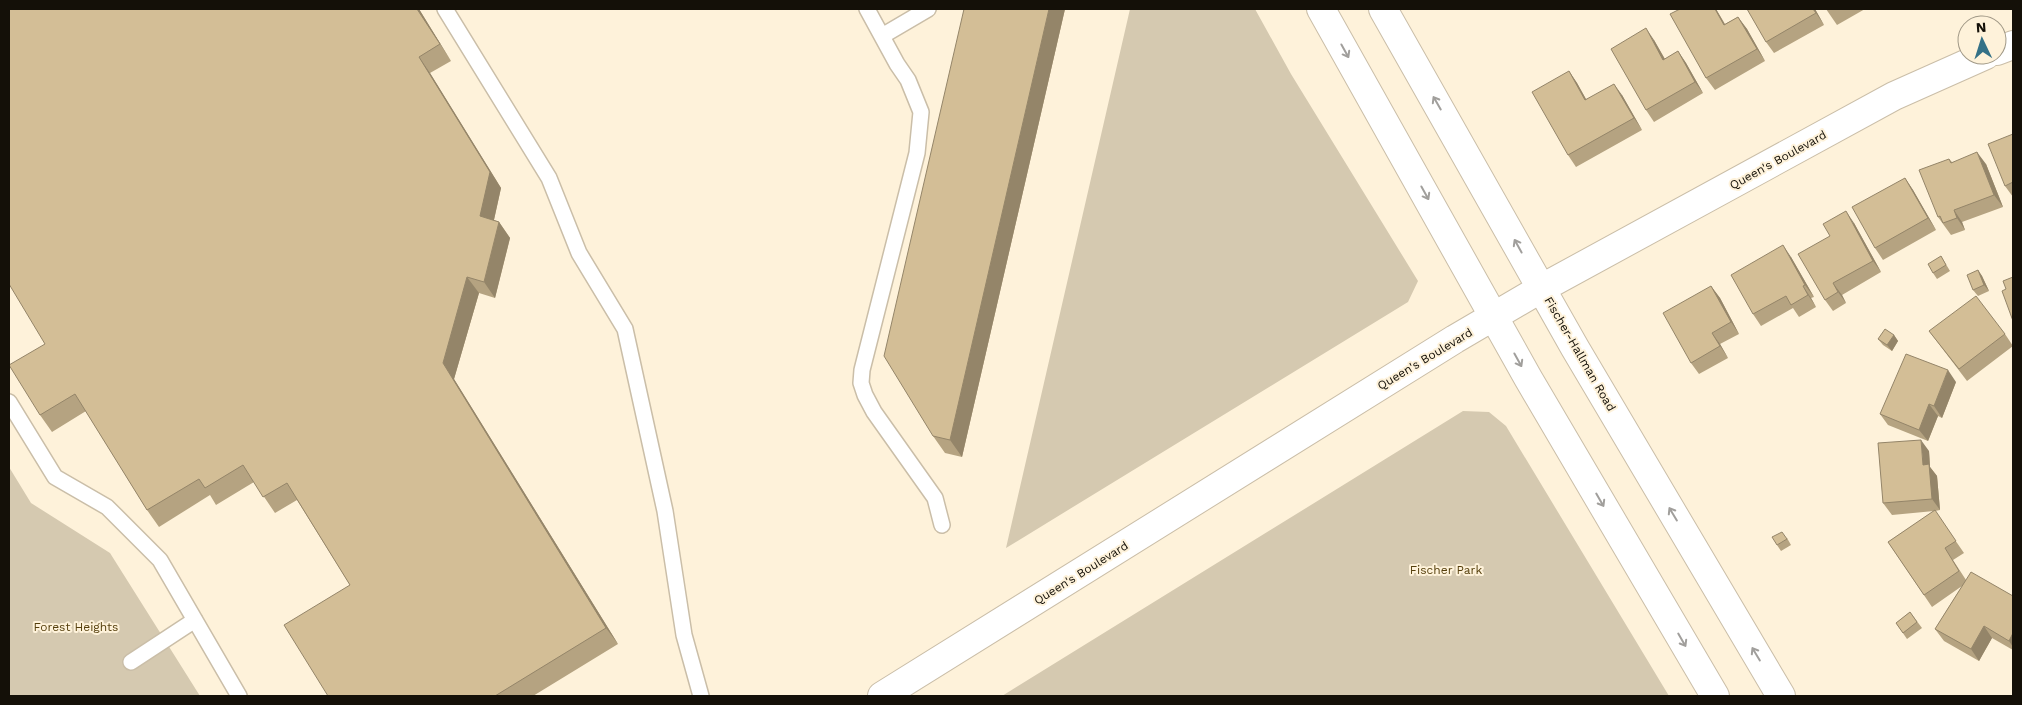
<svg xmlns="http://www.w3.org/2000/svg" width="2022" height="705" font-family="'Work Sans',sans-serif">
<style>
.green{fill:#d5c9b0}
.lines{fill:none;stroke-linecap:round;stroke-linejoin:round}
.lane-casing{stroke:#cabea8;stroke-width:18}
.secondary-casing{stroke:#cabea8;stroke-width:30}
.lane{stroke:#fff;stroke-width:15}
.secondary{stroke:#fff;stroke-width:28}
.wall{fill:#b5a381}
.shaded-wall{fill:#948569}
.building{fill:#d3be96;stroke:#948569}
.oneway{stroke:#a19f9c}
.labels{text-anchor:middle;stroke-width:4;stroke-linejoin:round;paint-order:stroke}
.street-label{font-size:12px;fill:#141008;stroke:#fef2da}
.park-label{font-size:12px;fill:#553f0c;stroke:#fef2da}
</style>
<rect width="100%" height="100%" fill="#fef2da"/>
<path class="green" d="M1130,9H1255L1291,74L1418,281L1408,302L1006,548Z
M1463,411L1489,412L1506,426L1669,696H1002Z
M9,467L31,503L110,553L200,696H9Z"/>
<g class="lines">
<defs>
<path id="lane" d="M445,9L549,178L579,253L625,329L665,511L684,635L701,696
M867,9L897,64L908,80L921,112L917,153L862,370L861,383L865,395L874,412L935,498L942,525
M882,36L928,9
M9,402L55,477L107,507L160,560L239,696
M131,662L195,620"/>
<path id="secondary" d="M1321,9L1528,378L1715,696
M1383,9L1575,348L1781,696
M1997,51L2013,45
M882,696L1455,339L1542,288L1894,96L1986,55"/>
</defs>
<use href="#lane" class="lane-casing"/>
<use href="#secondary" class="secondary-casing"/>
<use href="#lane" class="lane"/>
<use href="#secondary" class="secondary"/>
</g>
<path class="wall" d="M9,9H419L451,61L430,73L501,188L494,220L499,222L510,238L495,298L479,293L454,379L618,644L533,696H328L350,585L297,500L275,513L254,482L216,505L210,495L159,527L147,510L86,411L52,432L40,415L45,344Z
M964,9H1065L962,457L945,453L933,436Z
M1680,9H1716L1725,24L1738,17L1747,29L1765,61L1715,90L1706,78Z
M1815,9L1824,25L1774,53L1766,42Z
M1826,9H1865L1837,25Z
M1654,40L1665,59L1678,51L1686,63L1703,93L1654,122L1646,110Z
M1569,71L1577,83L1586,99L1622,95L1642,130L1576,167L1568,155Z
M2013,134V197L2005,186Z
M1949,159L1952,162L1986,164L2003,207L1962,222L1965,230L1951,235L1938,217Z
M1905,178L1913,190L1936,230L1883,260L1875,248Z
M1854,223L1881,272L1842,295L1846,303L1833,311L1825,300Z
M1941,256L1950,271L1937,279L1933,273Z
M1791,257L1814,297L1811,298L1816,307L1799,317L1793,308L1761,326L1753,314Z
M1978,270L1982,276L1989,291L1978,296L1973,290Z
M1711,286L1720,298L1739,334L1720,344L1728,358L1699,374L1691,363Z
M1929,331L2005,334L2013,346L1967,381Z
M1894,335L1898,341L1892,351L1883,345L1878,339Z
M1956,382L1942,418L1938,416L1928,441L1888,425L1880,414Z
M1929,451L1930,467L1937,476L1940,510L1935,511L1964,553L1953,560L1966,580L2013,596V650L1992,638L1979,661L1944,641L1935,629L1962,586L1932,607L1888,542L1934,511L1892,515L1883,503Z
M1787,538L1791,545L1781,551L1777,545Z
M1910,612L1922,628L1907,639L1896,623Z"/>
<path class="shaded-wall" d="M417,9H419L451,61L440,44Z
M1049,9H1065L962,457L950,440Z
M1715,9H1716L1732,37L1724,25Z
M1813,9H1815L1824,25L1816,13Z
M1738,17L1747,29L1765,61L1757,49Z
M1646,28L1654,40L1672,72L1663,60Z
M1678,51L1686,63L1703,93L1695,82Z
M419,57L430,73L501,188L491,233L480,216Z
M1569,71L1577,83L1593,112L1585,100Z
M1614,84L1622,95L1642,130L1634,118Z
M1977,152L1986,164L2003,207L1994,195Z
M1905,178L1913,190L1936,230L1928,218Z
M1954,210L1962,222L1965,230L1957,218Z
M1846,211L1854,223L1881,272L1873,261Z
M499,222L510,238L495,298L484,282Z
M1783,245L1791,257L1814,297L1805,285Z
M1978,270L1982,276L1989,291L1984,285Z
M467,277L479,293L454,379L618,644L606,628L443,363Z
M1833,283L1842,295L1846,303L1838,292Z
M1711,286L1720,298L1739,334L1731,322Z
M1803,286L1811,298L1816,307L1808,295Z
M1712,333L1720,344L1728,358L1720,346Z
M1894,335L1898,341L1892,351L1887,345Z
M1948,370L1956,382L1942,418L1934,406Z
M1929,404L1938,416L1928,441L1919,430Z
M1921,440L1929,451L1930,467L1937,476L1940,510L1932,499L1923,465Z
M1984,626L1992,638L1979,661L1971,649Z
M2013,633V647L2009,641Z"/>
<path class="building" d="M9,9H417L440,44L419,57L490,172L480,216L499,222L484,282L467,277L443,363L606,628L495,696H328L284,625L350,585L287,483L263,497L243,465L205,488L199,479L147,510L75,394L40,415L9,365L45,344L9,284Z
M964,9H1049L950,440L933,436L884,356Z
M1680,9H1715L1724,25L1738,17L1757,49L1706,78L1670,14Z
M1747,9H1813L1816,13L1766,42Z
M1646,28L1663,60L1678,51L1695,82L1646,110L1611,49Z
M1569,71L1585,100L1614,84L1634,118L1568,155L1532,92Z
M2013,134V182L2005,186L1988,144Z
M1977,152L1994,195L1954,210L1957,218L1943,223L1940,216L1938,217L1919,170L1949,159L1951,163Z
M1905,178L1928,218L1875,248L1852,207Z
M1846,211L1873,261L1833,283L1838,292L1825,300L1798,254L1830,236L1823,224Z
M1783,245L1805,285L1803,286L1808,295L1791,305L1786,296L1753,314L1731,275Z
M1941,256L1946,265L1933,273L1928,264Z
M1978,270L1984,285L1973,290L1967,275Z
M2013,277V321L2002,291L2006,289L2003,281Z
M1711,286L1731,322L1712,333L1720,346L1691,363L1663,313Z
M1976,296L2005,334L1959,369L1929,331Z
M1885,329L1894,335L1887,345L1878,339Z
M1906,354L1948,370L1934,406L1929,404L1919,430L1880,414Z
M1921,440L1923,465L1929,464L1932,499L1883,503L1878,443Z
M1935,510L1956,541L1945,548L1959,571L1924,595L1888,542Z
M1782,532L1787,539L1777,545L1772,537Z
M1971,572L2013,596V633L2009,641L1984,626L1971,649L1935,629Z
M1910,612L1917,622L1903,633L1896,623Z"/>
<defs><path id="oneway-shaft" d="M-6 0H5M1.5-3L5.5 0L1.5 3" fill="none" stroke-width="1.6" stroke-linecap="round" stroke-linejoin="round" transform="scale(1.25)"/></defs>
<g class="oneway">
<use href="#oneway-shaft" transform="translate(1345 51) rotate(61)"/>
<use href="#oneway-shaft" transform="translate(1437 103) rotate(-120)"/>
<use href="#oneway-shaft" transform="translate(1425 193) rotate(61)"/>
<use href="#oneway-shaft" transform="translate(1518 246) rotate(-119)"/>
<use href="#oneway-shaft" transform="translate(1518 360) rotate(61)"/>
<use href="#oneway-shaft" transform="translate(1600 500) rotate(60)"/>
<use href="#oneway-shaft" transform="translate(1673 514) rotate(-121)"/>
<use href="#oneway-shaft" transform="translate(1682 640) rotate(60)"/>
<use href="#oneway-shaft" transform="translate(1756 654) rotate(-121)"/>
</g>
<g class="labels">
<g class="street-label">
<text transform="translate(1778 160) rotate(-29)" y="4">Queen's Boulevard</text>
<text transform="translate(1580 354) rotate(60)" y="4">Fischer-Hallman Road</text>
<text transform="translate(1425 359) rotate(-31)" y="4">Queen's Boulevard</text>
<text transform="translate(1081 573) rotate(-32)" y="4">Queen's Boulevard</text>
</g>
<g class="park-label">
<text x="1446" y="574">Fischer Park</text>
<text x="76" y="631">Forest Heights</text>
</g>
</g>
<rect width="2022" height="705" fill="none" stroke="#141008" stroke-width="20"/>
<g transform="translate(1982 40) rotate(356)"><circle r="24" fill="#fef2da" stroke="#a09886"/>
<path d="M0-4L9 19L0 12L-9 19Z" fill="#347187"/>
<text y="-8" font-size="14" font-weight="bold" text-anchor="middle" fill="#141008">N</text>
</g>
</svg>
